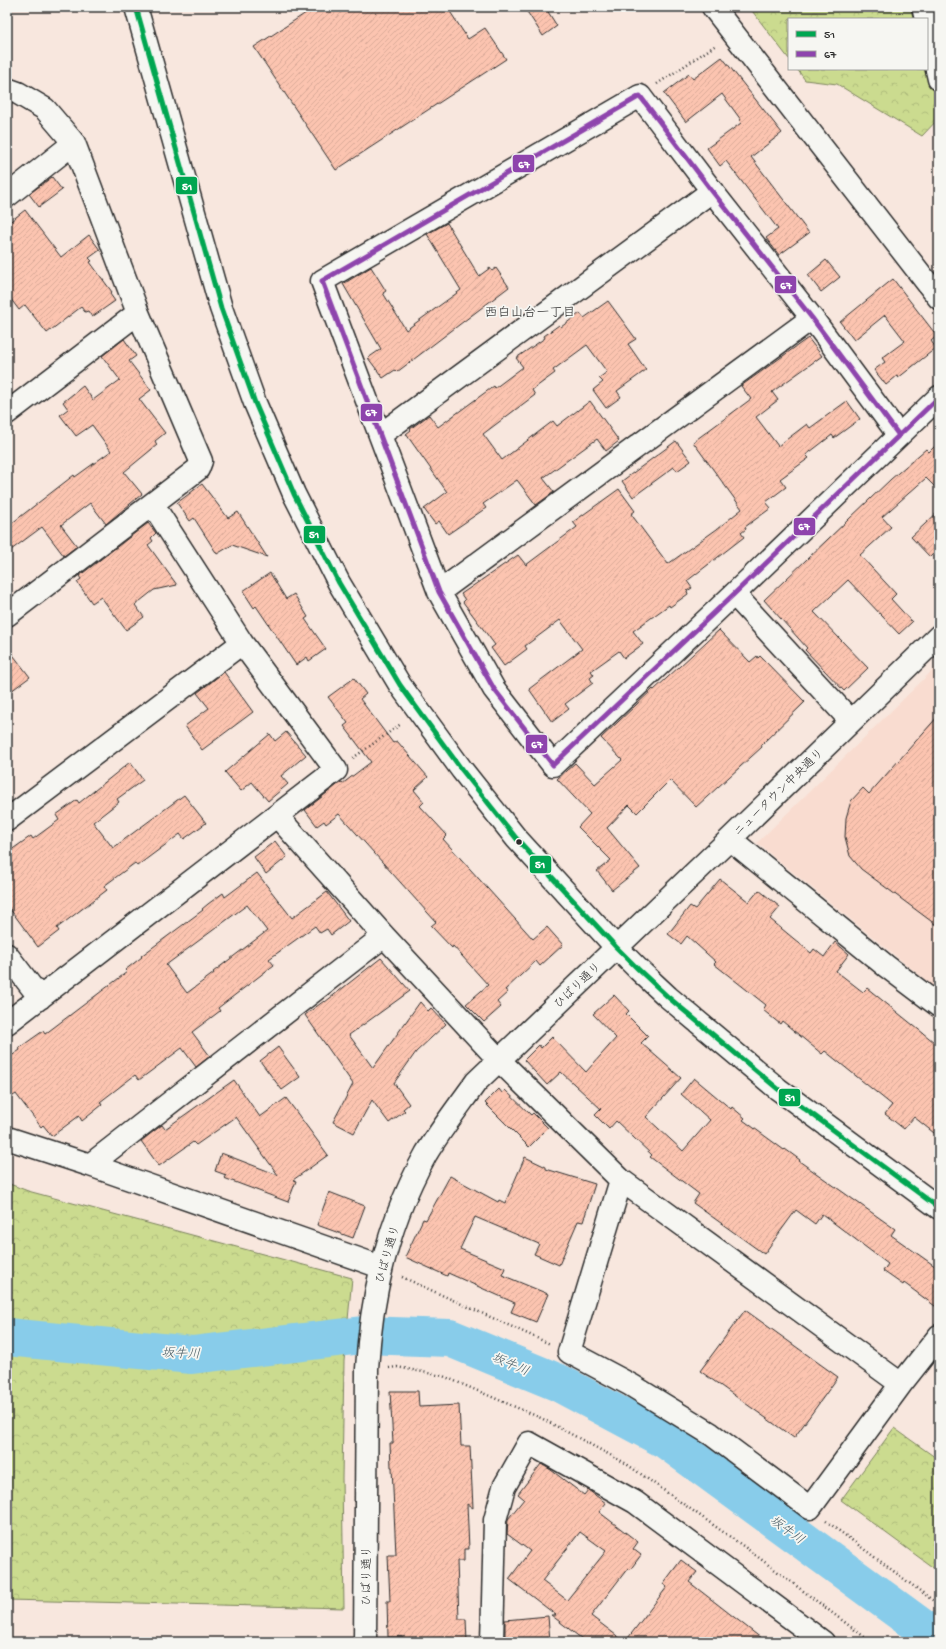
<svg xmlns="http://www.w3.org/2000/svg" width="946" height="1649" font-family="'Gochi Hand','Klee One',sans-serif">
<style>
.built{fill:#f9dcd0}
.forest{fill:url(#forest-crowns);stroke:#7b835d}
.lines{fill:none;stroke-linecap:round;stroke-linejoin:round}
.river{stroke:#88ccea;stroke-width:38}
.building{fill:url(#building-hatch);stroke:#2b2b2b;fill-rule:evenodd}
.minor-casing{stroke:#2b2b2b;stroke-width:25}
.path{stroke:#2b2b2b;stroke-width:2.5;stroke-dasharray:1 3;stroke-linecap:butt}
.minor{stroke:#f6f6f2;stroke-width:22}
.bus-1-casing{stroke:#f6f6f2;stroke-width:8}
.bus-2-casing{stroke:#f6f6f2;stroke-width:8}
.bus-1{stroke:#00a651;stroke-width:5}
.bus-2{stroke:#8e44ad;stroke-width:5}
.bus-dot{fill:#2b2b2b;stroke:#f6f6f2;stroke-width:1.5}
.labels{text-anchor:middle;stroke-width:3.5;stroke-linejoin:round;paint-order:stroke}
.street-label{font-size:12px;fill:#2b2b2b;stroke:#f6f6f2}
.neighbourhood-label{font-size:13px;fill:#2b2b2b;stroke:#f6f6f2}
.water-label{font-size:13px;font-style:italic;fill:#475b64;stroke:#f6f6f2}
.line-badge{stroke:#f6f6f2;stroke-width:1.5}
.badge-label{font-size:11px;text-anchor:middle;font-weight:bold;fill:#fff}
</style>
<defs>
<pattern id="forest-crowns" width="20" height="18" patternUnits="userSpaceOnUse"><rect width="20" height="18" fill="#cbdb8f"/><path d="M2 6a3 3 0 1 1 6 0M12 15a3 3 0 1 1 6 0" fill="none" stroke="#aebc7c"/></pattern>
<pattern id="building-hatch" width="6" height="6" patternUnits="userSpaceOnUse"><rect width="6" height="6" fill="#fcc4b0"/><path d="M-1 1l2-2M0 6l6-6M5 7l2-2" fill="none" stroke="#d8a998"/></pattern>
</defs>
<rect width="100%" height="100%" fill="#f8e7de"/>
<filter id="ink" filterUnits="userSpaceOnUse"><feTurbulence type="fractalNoise" baseFrequency=".025" numOctaves="2"/><feDisplacementMap in="SourceGraphic" scale="8" xChannelSelector="R" yChannelSelector="G"/><feConvolveMatrix kernelMatrix="1 2 1 2 8 2 1 2 1" color-interpolation-filters="sRGB"/></filter>
<g filter="url(#ink)">
<path class="built" d="M939,664V991L757,843Z"/>
<path class="forest" d="M749,7H939V118L922,136L837,84L805,80L797,69H927V19H789V59Z
M7,1183L28,1191L352,1278L344,1361L342,1478L344,1608L7,1600Z
M894,1428L939,1460V1572L841,1500Z"/>
<g class="lines">
<path class="river" d="M7,1337L192,1355L363,1335L450,1338L559,1383L666,1440L939,1640"/>
</g>
<path class="building" d="M315,7H447L468,39L485,28L506,59L336,170L254,47Z
M524,7H545L557,26L543,36Z
M722,57L782,133L751,157L809,233L779,255L766,238L778,229L726,161L720,166L707,148L741,123L739,121L741,120L722,94L686,122L664,93L689,74L693,79Z
M52,177L62,190L39,207L29,194Z
M25,210L61,257L89,235L100,250L89,258L92,261L90,262L112,292L110,294L115,301L92,317L88,311L85,312L81,307L47,333L25,305L19,310L7,294V224Z
M447,223L479,276L490,268L492,271L496,268L509,287L397,372L395,370L383,378L368,358L381,349L343,284L371,267L386,291L383,293L406,330L461,290L427,234Z
M826,260L840,277L821,292L808,275Z
M893,279L937,336L931,341L936,348L898,378L897,376L886,385L874,370L885,362L882,358L905,341L885,315L854,340L840,322Z
M608,301L636,339L628,344L646,370L617,391L621,397L606,408L593,390L603,382L599,378L607,372L587,345L553,370L555,373L532,390L535,395L483,434L502,460L553,421L557,426L590,401L619,441L606,451L597,439L543,478L554,492L536,505L517,480L483,504L486,508L448,534L439,521L435,524L424,509L447,492L406,434L411,430L410,429L429,415L438,427L494,386L495,388L523,367L516,358L545,338L544,336L559,325L561,327L580,313L584,318Z
M808,338L822,356L772,392L778,400L756,417L778,446L807,424L810,428L847,401L860,419L834,438L832,435L806,455L809,458L780,479L786,487L766,502L771,508L745,527L746,529L741,533L744,537L687,581L692,588L687,591L688,594L670,607L669,605L633,631L643,644L624,658L619,651L591,671L594,675L590,678L593,683L565,704L569,709L552,722L529,689L582,649L560,620L525,646L527,649L504,666L491,648L495,645L463,602L465,600L461,594L518,555L526,565L577,527L573,522L619,489L635,511L631,514L668,564L717,529L742,509L693,442L751,399L741,386Z
M124,339L136,356L129,361L151,390L139,399L165,433L155,441L157,445L124,472L142,494L106,524L90,503L61,525L77,546L64,556L42,527L7,553V527L74,475L75,477L111,451L92,425L76,436L60,415L68,409L63,402L83,386L93,400L120,380L102,356Z
M676,441L691,461L677,471L674,467L633,497L622,481Z
M939,442V491L926,478L882,517L891,527L860,555L896,594L891,599L912,622L899,634L848,580L814,612L868,668L844,691L805,650L807,648L764,600L891,479L926,449L929,452Z
M202,484L228,518L238,512L267,557L232,545L217,554L194,518L190,521L177,503Z
M939,511V548L930,557L911,537Z
M148,523L156,533L151,538L153,541L148,545L177,585L154,590L135,605L144,617L126,630L101,597L92,603L77,582L81,579L79,576Z
M270,573L286,599L294,594L308,617L305,619L326,649L309,661L307,657L296,665L256,606L254,608L243,591Z
M719,630L750,662L757,656L758,658L760,656L805,702L761,745L762,747L696,807L670,780L637,813L629,805L607,828L640,868L612,890L597,871L611,860L578,827L590,814L557,779L575,763L595,784L622,760L601,738L653,689L654,690Z
M7,647L30,677L7,694Z
M224,672L253,712L202,750L185,726L209,708L197,693Z
M354,678L366,694L360,699L393,743L397,741L428,777L414,790L424,802L420,806L447,835L443,839L533,939L547,927L563,945L540,966L536,961L505,990L508,992L497,1002L501,1007L484,1022L466,1004L488,985L453,946L452,948L431,926L436,922L339,814L326,824L324,821L317,826L305,810L341,782L342,784L371,762L344,726L348,723L328,697Z
M939,715V927L861,869L850,856L845,837L846,818L851,801L863,788L869,794Z
M286,732L306,755L281,776L288,784L268,801L252,782L241,791L225,772L270,734L275,741Z
M130,762L143,780L117,799L119,802L93,822L113,848L184,795L206,823L184,839L180,834L137,866L135,863L104,886L107,890L57,928L59,931L38,947L7,905V853L31,836L33,839L59,820L56,815L77,800L79,803Z
M275,841L287,857L266,874L254,857Z
M257,873L292,918L327,892L349,921L331,935L327,929L320,933L315,926L269,959L274,965L218,1008L220,1011L192,1032L210,1056L196,1067L182,1048L139,1080L135,1075L100,1102L102,1105L82,1121L79,1116L52,1136L43,1125L41,1127L16,1094L7,1100V1059L20,1050L19,1048L43,1031L45,1034L127,972L125,970L142,957L141,956L203,910L202,909L208,904L223,893L225,897ZM247,905L267,931L213,972L214,973L187,993L166,965Z
M720,879L749,902L759,890L780,907L770,919L811,953L814,949L824,957L835,942L849,954L836,971L863,992L867,988L939,1046V1137L914,1117L904,1129L885,1114L892,1105L825,1051L822,1054L782,1021L780,1024L763,1010L766,1005L714,964L716,962L687,936L681,944L668,934L690,906L695,909Z
M381,958L410,991L349,1035L373,1068L420,1002L428,1011L431,1008L446,1024L416,1052L394,1083L409,1104L403,1109L405,1111L389,1123L372,1100L354,1133L333,1122L353,1084L305,1015L324,1001L325,1002Z
M614,995L629,1011L626,1014L648,1036L641,1043L681,1078L646,1117L683,1151L710,1120L681,1094L694,1078L731,1109L732,1107L745,1118L743,1120L784,1150L785,1149L800,1160L799,1161L895,1229L891,1235L939,1269V1309L904,1283L903,1285L883,1271L888,1264L822,1214L815,1224L796,1210L764,1254L693,1203L699,1194L650,1157L652,1155L616,1121L609,1129L595,1115L601,1109L561,1072L547,1085L524,1060L539,1045L541,1048L552,1037L586,1072L616,1038L593,1014Z
M278,1047L300,1077L282,1090L260,1061Z
M234,1080L260,1117L286,1098L328,1155L293,1180L296,1181L288,1202L224,1178L226,1175L215,1171L221,1153L278,1175L236,1117L196,1145L193,1142L159,1166L141,1141L162,1125L165,1129Z
M499,1089L502,1093L505,1090L531,1115L533,1113L548,1128L529,1147L485,1103Z
M525,1157L546,1167V1169L595,1184L583,1222L578,1221L559,1265L534,1254L539,1244L475,1217L460,1249L505,1268L502,1275L548,1294L536,1322L511,1312L515,1303L448,1273L447,1276L405,1257L423,1219L426,1220L450,1176L498,1202L499,1200L505,1203Z
M329,1192L365,1206L353,1238L317,1225Z
M745,1310L838,1377L794,1438L700,1371Z
M390,1391H418L419,1407L459,1405L461,1446H470L473,1508L467,1504L469,1549H464V1561H457L459,1619H466L467,1642H450V1638L402,1639V1637H388L387,1601H390L388,1555H396L392,1467H391L390,1443H393Z
M541,1464L551,1470L584,1495L588,1490L606,1503L599,1512L638,1542L633,1549L641,1555L630,1570L628,1568L591,1616L625,1642L667,1587L663,1584L681,1560L697,1572L689,1582L766,1642H586L551,1615H556L509,1579L530,1551L507,1534L508,1519L524,1499L518,1494ZM580,1532L606,1551L567,1600L542,1581Z
M548,1616L550,1641L505,1642V1620Z"/>
<g class="lines">
<defs>
<path id="minor" d="M136,7L221,308L255,403L294,494L339,583L400,685L462,770L516,838L616,947L638,969L668,997L778,1089L939,1208
M713,7L939,298
M923,7L926,19
M927,25L939,79
M7,89L18,93L45,109L74,143L138,313L201,461L198,469L7,615
M7,196L74,143
M7,413L138,313
M898,434L812,318L712,191L640,96L322,281L439,592L494,689L553,765L734,594L939,397
M380,435L712,191
M439,592L812,318
M734,594L851,721
M278,817L384,936L499,1060L621,1180L901,1384
M7,820L242,643
M730,839L886,966L939,1006
M7,955L40,998
M7,1023L336,770L242,643L153,505
M7,1138L90,1165L381,1267
M90,1165L384,936
M621,1180L569,1352L631,1385L711,1434L810,1508L901,1384L939,1336
M365,1642L367,1369C371,1295 389,1220 426,1154C441,1129 459,1106 476,1082L730,839L939,636
M492,1642L495,1520L504,1487L529,1443L635,1502L823,1642"/>
</defs>
<use href="#minor" class="minor-casing"/>
<path class="path" d="M657,84L716,45
M353,758L401,724
M402,1277L550,1344
M389,1368L397,1367L443,1376L541,1418L625,1463L746,1548L871,1642
M826,1521L939,1605"/>
<use href="#minor" class="minor"/>
<defs>
<path id="bus-1" d="M136,7L221,308L255,403L294,494L339,583L400,685L462,770L516,838L616,947L638,969L668,997L778,1089L939,1208"/>
<path id="bus-2" d="M898,434L812,318L712,191L640,96L322,281L439,592L494,689L553,765L734,594L939,397"/>
</defs>
<use href="#bus-1" class="bus-1-casing"/>
<use href="#bus-2" class="bus-2-casing"/>
<use href="#bus-1" class="bus-1"/>
<use href="#bus-2" class="bus-2"/>
</g>
</g>
<circle class="bus-dot" cx="519" cy="842" r="3.5"/>
<g class="labels">
<g class="street-label">
<text transform="translate(778 792) rotate(-44)" y="4">ニュータウン中央通り</text>
<text transform="translate(577 985) rotate(-44)" y="4">ひばり通り</text>
<text transform="translate(387 1254) rotate(-74)" y="4">ひばり通り</text>
<text transform="translate(366 1576) rotate(-90)" y="4">ひばり通り</text>
</g>
<g class="neighbourhood-label">
<text x="530" y="316">西白山台一丁目</text>
</g>
<g class="water-label">
<text transform="translate(181 1352) rotate(2)" y="5">坂牛川</text>
<text transform="translate(511 1363) rotate(23)" y="5">坂牛川</text>
<text transform="translate(788 1529) rotate(36)" y="5">坂牛川</text>
</g>
</g>
<g class="line-badge">
<rect x="512" y="154" width="23" height="19" rx="4" fill="#8e44ad"/>
<rect x="175" y="176" width="23" height="19" rx="4" fill="#00a651"/>
<rect x="774" y="275" width="23" height="19" rx="4" fill="#8e44ad"/>
<rect x="360" y="403" width="23" height="19" rx="4" fill="#8e44ad"/>
<rect x="793" y="517" width="23" height="19" rx="4" fill="#8e44ad"/>
<rect x="303" y="525" width="23" height="19" rx="4" fill="#00a651"/>
<rect x="525" y="734" width="23" height="20" rx="4" fill="#8e44ad"/>
<rect x="529" y="855" width="23" height="19" rx="4" fill="#00a651"/>
<rect x="778" y="1088" width="23" height="19" rx="4" fill="#00a651"/>
</g>
<g class="badge-label">
<text x="524" y="168">67</text>
<text x="187" y="190">51</text>
<text x="786" y="289">67</text>
<text x="371" y="416">67</text>
<text x="804" y="530">67</text>
<text x="314" y="538">51</text>
<text x="537" y="748">67</text>
<text x="540" y="868">51</text>
<text x="790" y="1101">51</text>
</g>
<rect width="946" height="1649" fill="none" stroke="#f6f6f2" stroke-width="24"/>
<rect x="12" y="12" width="922" height="1625" fill="none" stroke="#2b2b2b" stroke-width="1.5" filter="url(#ink)"/>
<rect x="788" y="18" width="140" height="52" fill="#f6f6f2" stroke="#a5a5a2"/>
<rect x="796" y="31" width="20" height="6" fill="#00a651" stroke="#a5a5a2"/>
<text x="824" y="38" font-size="12" fill="#2b2b2b">51</text>
<rect x="796" y="51" width="20" height="6" fill="#8e44ad" stroke="#a5a5a2"/>
<text x="824" y="58" font-size="12" fill="#2b2b2b">67</text>
</svg>
